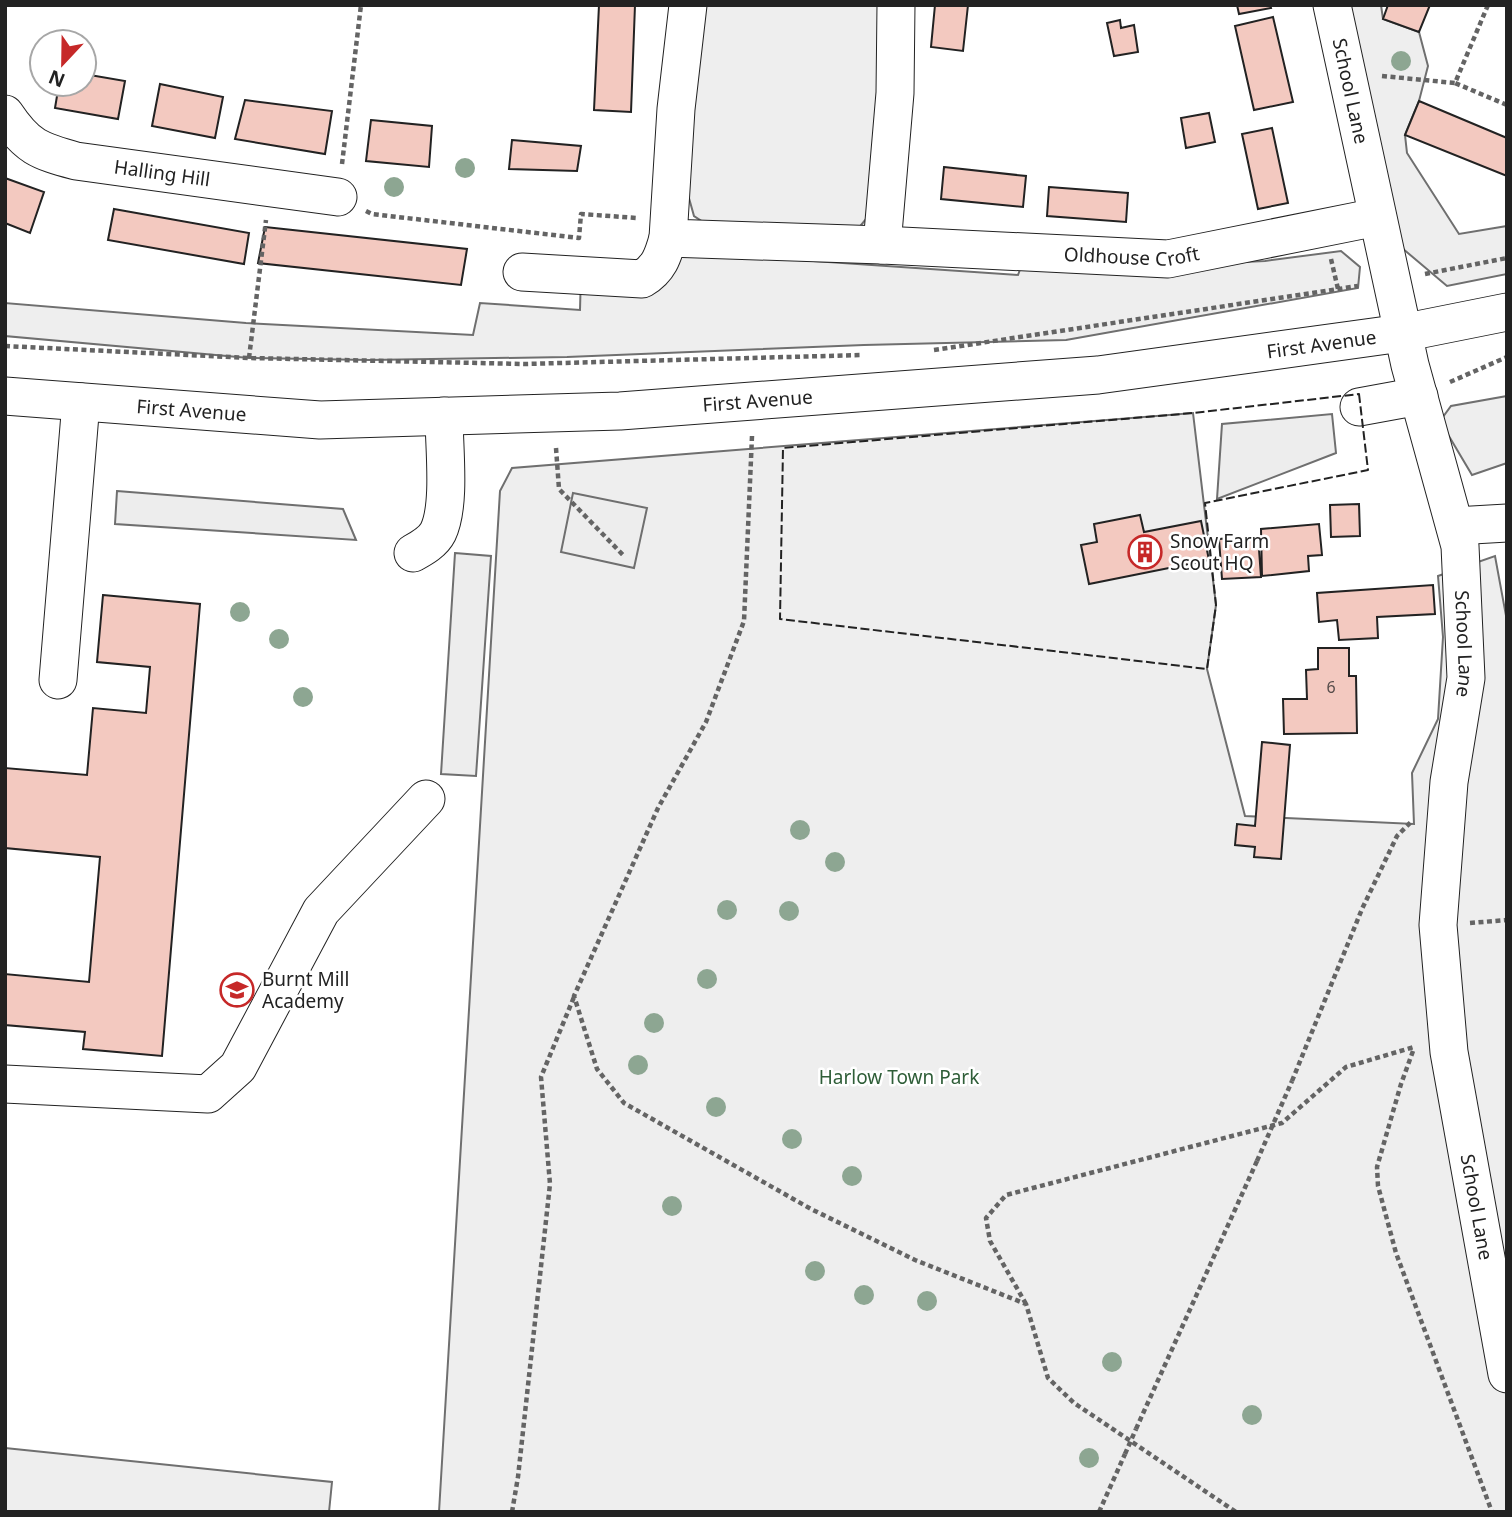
<svg xmlns="http://www.w3.org/2000/svg" width="1512" height="1517" font-family="'Noto Sans',sans-serif">
<style>
.green{fill:#eee;stroke:#6f6f6f;stroke-width:2}
.parking{fill:#ededed;stroke:#6f6f6f;stroke-width:2}
.building{fill:#f3c9c0;stroke:#222;stroke-width:2}
.lines{fill:none;stroke-linecap:round;stroke-linejoin:round}
.minor-casing{stroke:#222;stroke-width:39}
.path{stroke:#646464;stroke-width:4.5;stroke-dasharray:5 3.5;stroke-linecap:butt}
.minor{stroke:#fff;stroke-width:37}
.path-bridge{stroke:#646464;stroke-width:4.5;stroke-dasharray:5 3.5;stroke-linecap:butt}
.fence{stroke:#222;stroke-width:2;stroke-dasharray:9 3.5;stroke-linecap:butt}
.tree{fill:#8da692}
.labels{text-anchor:middle;stroke-width:5;stroke-linejoin:round;paint-order:stroke}
.number-label{font-size:16px;fill:#564c4a}
.street-label{font-size:19px;fill:#222;stroke:#fff}
.poi-label{font-size:19px;fill:#222;stroke:#fff;text-anchor:start}
.park-label{font-size:19px;fill:#2f5e38;stroke:#fff}
</style>
<rect width="100%" height="100%" fill="#fff"/>
<path class="green" d="M698,5H883L871,213L848,241L720,233L694,216L687,191Z
M1339,5H1381L1383,19L1419,32L1428,66L1419,101L1405,135L1407,153L1459,234L1507,226V274L1447,286L1402,248Z
M667,251L1018,275L1022,264L1139,267L1265,261L1341,251L1360,267L1358,288L1066,340L864,345L567,357L369,360L249,358L5,336V303L246,323L473,335L480,303L580,310L581,272L638,274Z
M1507,396V463L1472,475L1440,421L1451,406Z
M1193,413L1216,605L1207,669L1245,816L1414,824L1412,773L1438,719L1443,637L1438,576L1495,556L1507,621V1512H439L500,491L512,468Z
M5,1448L332,1482L329,1512H5Z"/>
<path class="parking" d="M1332,414L1336,453L1217,499L1222,424Z
M117,491L343,509L356,540L115,524Z
M573,493L647,508L634,568L561,552Z
M455,553L491,556L476,776L441,774Z"/>
<path class="building" d="M599,5H635L631,112L594,110Z
M935,5H968L963,51L931,47Z
M1237,5H1270L1271,8L1239,14Z
M1388,5H1430L1419,32L1383,19Z
M1273,17L1293,102L1254,110L1235,26Z
M1120,20L1121,28L1134,25L1138,52L1114,56L1107,23Z
M84,74L125,81L118,119L55,108L59,84H84Z
M160,84L223,97L215,138L152,126Z
M245,100L332,111L325,154L235,139Z
M1419,101L1507,138V176L1405,135Z
M1209,113L1215,142L1186,148L1181,118Z
M371,120L432,126L429,167L366,161Z
M1272,128L1288,203L1258,209L1242,134Z
M512,140L581,146L577,171L509,169Z
M944,167L1026,176L1023,207L941,199Z
M5,178L44,192L30,233L5,223Z
M1049,187L1128,193L1126,222L1047,216Z
M114,209L249,233L244,264L108,240Z
M265,227L467,249L461,285L258,263Z
M1359,504L1360,536L1331,537L1330,505Z
M1140,515L1144,532L1201,521L1209,560L1089,584L1081,545L1097,542L1094,524Z
M1319,524L1322,555L1308,556L1309,571L1262,576L1261,529Z
M1258,536L1261,577L1222,579L1219,539Z
M1433,585L1435,614L1377,617L1378,638L1339,640L1337,620L1319,622L1317,593Z
M103,595L200,604L162,1056L83,1049L85,1032L5,1025V974L89,982L100,857L5,848V768L87,775L93,708L146,713L150,667L97,662Z
M1318,648H1349V676H1356L1357,733L1284,734L1283,699H1307L1306,670L1318,669Z
M1262,742L1290,745L1281,859L1254,857L1255,847L1235,845L1237,824L1255,826Z"/>
<g class="lines">
<defs>
<g id="minor">
<path id="s1" d="M688,5L676,109L668,238L882,245L1168,259L1377,217"/>
<path id="s2" d="M1332,5L1410,365L1460,546L1466,678L1449,782L1438,925L1449,1052L1507,1374"/>
<path id="s3" d="M5,114C27,147 39,151 76,161L338,197"/>
<path d="M882,245L895,93L896,5"/>
<path d="M522,272L642,279C659,269 663,256 668,238"/>
<path id="s4" d="M5,396L320,420L620,411L1098,375L1402,333L1507,312"/>
<path d="M1359,407L1419,396"/>
<path d="M1455,526L1507,523"/>
<path d="M413,553C422,548 433,542 438,532C451,505 444,447 444,416"/>
<path d="M58,680L81,402"/>
<path d="M5,1084L208,1094L238,1067L321,911L426,799"/>
</g>
</defs>
<use href="#minor" class="minor-casing"/>
<path class="path" d="M1488,5L1455,83L1507,105
M1382,76L1455,83
M342,164L361,5
M366,211L372,214L579,238L581,214L637,218
M1331,259L1338,289
M1425,274L1507,258
M5,346L249,358L524,364L863,355
M934,350L1358,286
M249,358L266,220
M1450,382L1507,357
M752,436L744,621L706,722L658,808L574,996L597,1069L624,1103L811,1209L915,1260L1026,1304L1048,1378L1074,1403L1236,1512
M556,448L559,489L623,555
M1470,923L1507,920
M1413,1051L1401,1084L1377,1167L1378,1186L1396,1253L1492,1512
M1292,1081L1362,909L1397,836L1411,822
M1026,1304L990,1241L986,1218L1006,1195L1282,1123L1346,1067L1414,1047
M1136,1429L1257,1161
M512,1512L518,1477L550,1184L541,1077L574,997
M1099,1512L1125,1454"/>
<use href="#minor" class="minor"/>
<path class="path-bridge" d="M1257,1161L1292,1081
M1125,1454L1136,1429"/>
<path class="fence" d="M1359,394L1368,470L1205,503L1216,605L1207,669L780,619L783,448L1193,413Z"/>
</g>
<g class="tree">
<circle cx="1401" cy="61" r="10"/>
<circle cx="465" cy="168" r="10"/>
<circle cx="394" cy="187" r="10"/>
<circle cx="240" cy="612" r="10"/>
<circle cx="279" cy="639" r="10"/>
<circle cx="303" cy="697" r="10"/>
<circle cx="800" cy="830" r="10"/>
<circle cx="835" cy="862" r="10"/>
<circle cx="727" cy="910" r="10"/>
<circle cx="789" cy="911" r="10"/>
<circle cx="707" cy="979" r="10"/>
<circle cx="654" cy="1023" r="10"/>
<circle cx="638" cy="1065" r="10"/>
<circle cx="716" cy="1107" r="10"/>
<circle cx="792" cy="1139" r="10"/>
<circle cx="852" cy="1176" r="10"/>
<circle cx="672" cy="1206" r="10"/>
<circle cx="815" cy="1271" r="10"/>
<circle cx="864" cy="1295" r="10"/>
<circle cx="927" cy="1301" r="10"/>
<circle cx="1112" cy="1362" r="10"/>
<circle cx="1252" cy="1415" r="10"/>
<circle cx="1089" cy="1458" r="10"/>
</g>
<defs>
<symbol id="building-ring" viewBox="-11 -11 22 22"><circle r="9.5" fill="#fff" stroke="#c62828" stroke-width="1.5"/><path d="M-4-6H4V6H1V3H-1V6H-4ZM-2.5-4.3h1.7v1.8h-1.7ZM.8-4.3h1.7v1.8H.8ZM-2.5-1h1.7V.8h-1.7ZM.8-1h1.7V.8H.8Z" fill="#c62828"/></symbol>
<symbol id="school-ring" viewBox="-11 -11 22 22"><circle r="9.5" fill="#fff" stroke="#c62828" stroke-width="1.5"/><path d="M0-5L7-2L0 1L-7-2ZM-4 1L0 2.5L4 1V4Q0 6-4 4Z" fill="#c62828"/></symbol>
</defs>
<g fill-rule="evenodd">
<use href="#building-ring" x="1126" y="533" width="38" height="38"/>
<use href="#school-ring" x="218" y="971" width="38" height="38"/>
</g>
<g class="labels">
<g class="number-label">
<text x="1331" y="693">6</text>
</g>
<g class="street-label">
<text dy="7" stroke="none"><textPath href="#s2" startOffset="88">School Lane</textPath></text>
<text dy="7" stroke="none"><textPath href="#s3" startOffset="175">Halling Hill</textPath></text>
<text dy="7" stroke="none"><textPath href="#s1" startOffset="698">Oldhouse Croft</textPath></text>
<text dy="7" stroke="none"><textPath href="#s4" startOffset="1321">First Avenue</textPath></text>
<text dy="7" stroke="none"><textPath href="#s4" startOffset="754">First Avenue</textPath></text>
<text dy="7" stroke="none"><textPath href="#s4" startOffset="187">First Avenue</textPath></text>
<text dy="7" stroke="none"><textPath href="#s2" startOffset="654">School Lane</textPath></text>
<text dy="7" stroke="none"><textPath href="#s2" startOffset="1222">School Lane</textPath></text>
</g>
<g class="poi-label">
<text x="1170" y="548">Snow Farm<tspan x="1170" dy="22">Scout HQ</tspan></text>
<text x="262" y="986">Burnt Mill<tspan x="262" dy="22">Academy</tspan></text>
</g>
<g class="park-label">
<text x="899" y="1084">Harlow Town Park</text>
</g>
</g>
<rect width="1512" height="1517" fill="none" stroke="#222222" stroke-width="14"/>
<g transform="translate(63 63) rotate(202)"><circle r="33" fill="#ffffff" stroke="#a7a7a7" stroke-width="2"/>
<path d="M0-5L12 26L0 18L-12 26Z" fill="#c62828"/>
<text y="-10" font-size="19" font-weight="bold" text-anchor="middle" fill="#222222">N</text>
</g>
</svg>
